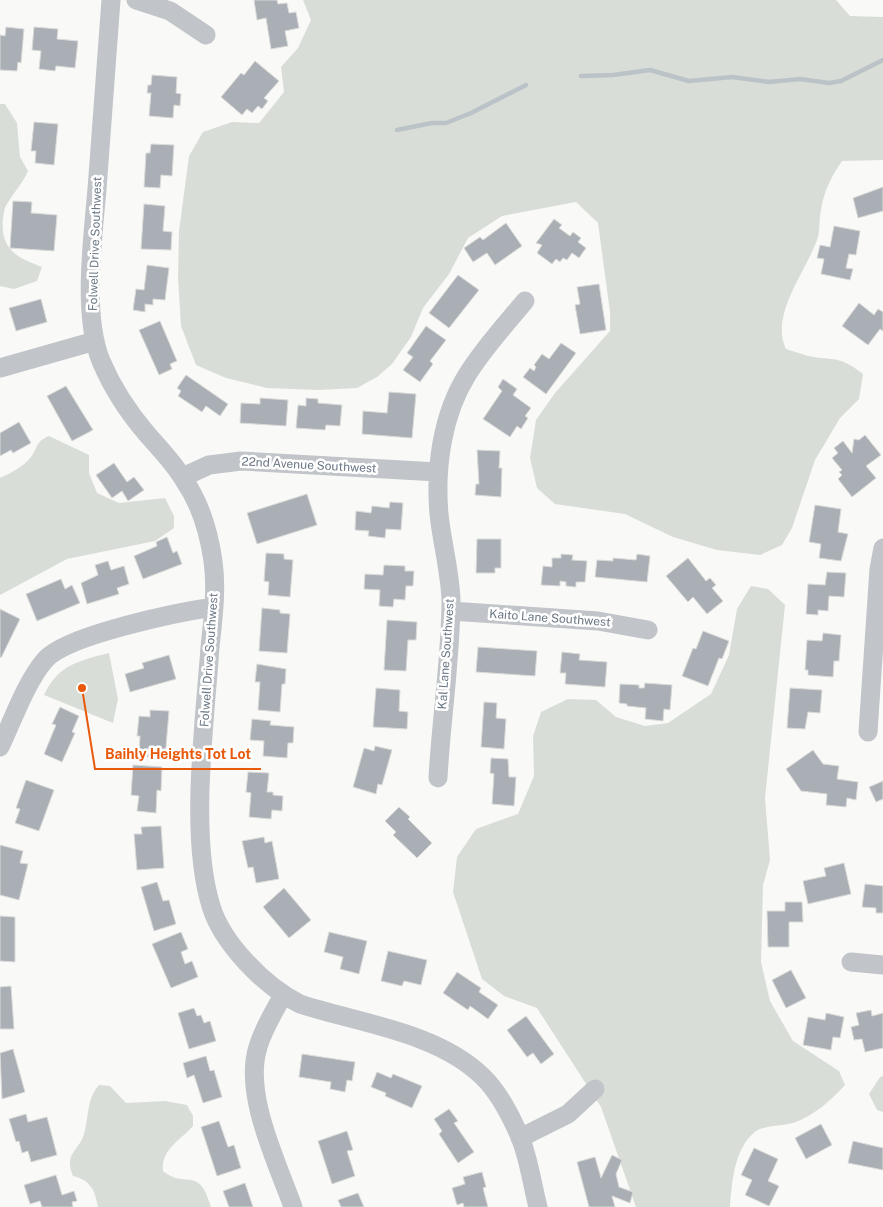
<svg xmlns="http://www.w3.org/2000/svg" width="883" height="1207" font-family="'Public Sans',sans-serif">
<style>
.green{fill:#d9ddd7}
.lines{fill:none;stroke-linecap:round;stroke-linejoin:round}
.stream{stroke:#bbc3c8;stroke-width:4.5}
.building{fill:#a9afb5;stroke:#dbdbd9}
.street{stroke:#c1c4c8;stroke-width:19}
.labels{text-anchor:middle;stroke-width:5;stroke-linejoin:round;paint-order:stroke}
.street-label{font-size:12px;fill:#6b7785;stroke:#fff}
.leader{fill:none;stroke:#e8590c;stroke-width:2}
.callout-dot{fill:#e8590c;stroke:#fff;stroke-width:2}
.callout-label{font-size:14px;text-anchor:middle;font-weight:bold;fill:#e8590c;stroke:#fff;stroke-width:5;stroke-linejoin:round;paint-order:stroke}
</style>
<rect width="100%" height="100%" fill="#f9f9f7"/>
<path class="green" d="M303,0H836L850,16L883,17V160L842,161C831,177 824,191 821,210C819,219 820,229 818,237C808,269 769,315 786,349C793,351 801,354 808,356C835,361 839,355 863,374L859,399L840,418L815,460L792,528L782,545L760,555L717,550L673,537L625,514L555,504L537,488L530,458L536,420L555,393L610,331V312L598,223L576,202L502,216L468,238L449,274L423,308L411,337L392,364L377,377L357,388L319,390L267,388L226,378L196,365L181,326L178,278L179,231L189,156L203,132L232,122L259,123L284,92L281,67L298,48L311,20Z
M0,104H5L17,123L20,157L28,171C23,183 14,192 7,204C4,208 4,214 3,219C0,250 18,258 42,267L37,281L14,289L0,286Z
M49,436L89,455V473L97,493L119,503L165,498L174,516V528L155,541L67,559L0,595V478C11,473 24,466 31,457C39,446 35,442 49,436Z
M751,586L768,589L785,605L765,798L770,860L763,885L761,962L770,1001L793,1041L839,1071L845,1085C830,1101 814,1116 793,1123C782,1126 764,1125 755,1132C734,1149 732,1182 730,1207H636L601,1107L537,1008L504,996L482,979L453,892L457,857L476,829L518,814L534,776L533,736L541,712L568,699L596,700L616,717L645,726L668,723L711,694L729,655L737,609Z
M109,653L118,699L113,723L44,695C58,665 78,661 109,653Z
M883,1076V1112L877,1110L869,1094L880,1077Z
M99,1085L110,1086L126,1103L165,1101L187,1105L193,1116V1126C180,1141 161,1149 163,1171C186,1190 199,1164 211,1207H98C95,1190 90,1180 73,1176C64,1154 77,1152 83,1137C90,1118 85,1101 99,1085Z"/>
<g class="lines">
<path class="stream" d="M581,76L613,75L650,70L689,81L732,77L769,82L800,79L829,83L841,81L883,60
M397,130L432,123H446L471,113L526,85"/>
</g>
<path class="building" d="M254,0H277L278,4L287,3L289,13L296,12L299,28L285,31L288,46L271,49L266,18L257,20Z
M6,27L24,29L21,63L18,62L17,71L0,70V35L5,36Z
M34,27L58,29L57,39L78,41L75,68L56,66L55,71L39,69L41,51L32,50Z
M255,61L279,81L264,98L268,101L262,109L258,106L252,113L247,109L242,115L221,97L241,73L244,75Z
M152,75L177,77L176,93L181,94L180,106L174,105L173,118L149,116L151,93H147L148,85H151Z
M34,122L58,124L54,165L35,163L36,151H31Z
M151,144L174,145L172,176L161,175L160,188L144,187L146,153H150Z
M883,187V211L858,218L853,198Z
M13,201L32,202L31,213L57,215L54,251L10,248Z
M144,204L165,206L163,231L172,232L171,250L141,249Z
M554,219L562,225L559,228L570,236L573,232L581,238L578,242L586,248L579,258L572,253L567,260L563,258L560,262L556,259L552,264L537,253L542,245L536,243Z
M506,223L522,246L495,265L487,253L473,262L464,248L480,237L483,240Z
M834,226L860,231L856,255L849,254L846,268L853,269L850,280L821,274L824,259L817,258L820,245L830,247Z
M147,265L169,268L165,300L153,299V305L145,304V312L133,310L136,289L144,290Z
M458,275L479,290L449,328L429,313Z
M599,284L606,330L580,334L575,305L580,304L577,287Z
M41,299L47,322L16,331L9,308Z
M859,303L874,315L878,309L883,312V331L880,329L868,345L842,326Z
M160,321L177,361L170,364L172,369L159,375L139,330Z
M426,326L446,340L430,361L433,364L420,382L403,370L413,357L407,353Z
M561,343L576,353L546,394L523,377L530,368L534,371L536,367L534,365L542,354L549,359Z
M186,375L228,404L220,416L206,406L202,412L178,396L181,391L177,388Z
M503,379L517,389L513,395L531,408L525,416L528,418L521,429L517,426L510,437L483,419L502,391L498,387Z
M66,386L93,430L72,441L47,396Z
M389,392L416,394L412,438L362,434L363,411L387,413Z
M260,398L288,400L286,426L240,423L241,403L260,404Z
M306,398L318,399V403L342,405L340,426L326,425L325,430L296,428L298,405L306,406Z
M19,422L31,443L13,453L11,450L0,456V433Z
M865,435L881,455L866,466L876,478L852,497L838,479L842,475L839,472L842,470L832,458L838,453L834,448L843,441L852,453L854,439L859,440Z
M477,450L500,451L499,468H502L501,497L475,495L476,484H479Z
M114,463L127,482L134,477L144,490L128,501L122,491L112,498L96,475Z
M307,494L317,525L257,544L247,513Z
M390,502L403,503L401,530L386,529L385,538L368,536L369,531L355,530L356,511L371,513L372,506L389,508Z
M815,505L841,509L838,532L848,534L841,561L819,558L821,544L809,542Z
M167,537L173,553L177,551L182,564L143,579L134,556L157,546L156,542Z
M477,539H501V568H495V573H476Z
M266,553L284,554V559L293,560L290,597L268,595L269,582L264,581Z
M561,554L573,555L572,560L587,561L585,582H576V587L566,586V582L560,581V586L541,585L543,566L552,567V558H561Z
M637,554L650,556L647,582L595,577L597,560L613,561V558L636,560Z
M688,558L706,581L710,578L716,585L712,588L723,601L707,614L693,597L688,602L666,576Z
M108,561L111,570L124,566L129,584L117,588L119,594L87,604L81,583L98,575L95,565Z
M384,565L405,566V571H414L413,586H406L405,600L394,599L393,607L379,606L380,590L364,589L365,574L383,575Z
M827,572L846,573L844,597L829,596L828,611L818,610V615L806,614L808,584L825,585Z
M61,579L65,589L72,585L80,603L37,621L26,594Z
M262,608L280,610V613L290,614L287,653L259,651Z
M0,609L20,619L1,658L0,657Z
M387,620L417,622L416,640H408L406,671L384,670Z
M703,631L729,641L722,659L719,658L708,686L682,676L693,648L696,649Z
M823,633L841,635L839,661H834L833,677L808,675V670H805L807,640L822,641Z
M478,647L537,651L535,676L476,672Z
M562,652L580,654L579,660L607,662L605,687L565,684L566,673H560Z
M169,655L176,679L130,692L125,674L144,668L142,663Z
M257,664L286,669L285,684H282L280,712L258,710L260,682H255Z
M645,683L672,685L670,710L664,709L663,721L645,719L646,708L627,706V704L619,703L620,684L639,685V688H644Z
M376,688L400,690L399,711L408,712L407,729L373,727Z
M790,688L822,690L820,713L808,712L805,729L787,728Z
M484,702L497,703L496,718L506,719L504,749L481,747Z
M60,707L79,716L72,732L75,733L62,762L44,754L56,725L52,724Z
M150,710L169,711L165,759L139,756L140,736H137L139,716L150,717Z
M252,719L271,721L270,725L294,727L293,743H288L287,758L263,756L264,741L250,740Z
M375,746L392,750L382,785L378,784L376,794L353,787L364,748L374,751Z
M813,750L823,764L839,766L837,779L858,782L856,800L847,798L846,807L826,805L827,794L801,791L786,769Z
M491,758L508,759L509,777H516L514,806L492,804L494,774L490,773Z
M133,765L162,767L161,791L157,790L156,813L137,811L139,796L131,795Z
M248,772L269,773L267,792H273V795L283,796L282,811L272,810L271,819L249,817L251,793L246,792Z
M26,780L54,790L39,831L15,823L20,809L16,808Z
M883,781V799L876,802L869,787Z
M399,807L410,817L408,819L432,843L417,858L393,835L396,832L385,821Z
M161,826L164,868L137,870L134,834H142L141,827Z
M264,837L265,843L272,841L279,879L256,883L253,867L248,868L242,841Z
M0,845L23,851L20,863L28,864L19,900L0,895Z
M844,863L851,894L808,904L803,881L826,876L824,868Z
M157,882L163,901L169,900L176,924L154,931L141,887Z
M865,884L883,886V913H876V908L862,907Z
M284,888L311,920L289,938L263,907Z
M785,902H802L803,922H789V947H768L767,911H785Z
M0,916L15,917V962L0,961Z
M181,932L188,949L181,952L185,964L192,961L198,977L171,988L152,944Z
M329,932L367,941L359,974L340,969L343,957L324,952Z
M388,951L427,960L421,985L404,981L402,986L381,981Z
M791,970L806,998L786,1008L772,980Z
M457,972L481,988L479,992L498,1005L488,1019L470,1006L468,1010L443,993Z
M11,986L14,1029H0V987Z
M194,1008L197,1016L201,1015L204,1023L210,1021L216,1041L189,1049L178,1013Z
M871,1010L872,1016L883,1013V1048L865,1052L862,1039L854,1040L851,1027L859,1025L856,1013Z
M826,1013L844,1017L840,1038L833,1037L831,1050L803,1045L808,1017L825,1020Z
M526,1016L554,1054L541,1064L533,1053L527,1057L507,1030Z
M13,1049L25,1092L2,1099L0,1053Z
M302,1054L355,1062L352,1081L347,1080L345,1092L330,1089L331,1082L299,1077Z
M206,1056L210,1071L214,1070L222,1097L203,1103L194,1075L187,1078L183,1063Z
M377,1072L391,1078L393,1074L422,1086L412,1108L385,1096L386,1093L371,1087Z
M449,1109L458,1121L454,1123L474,1152L458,1163L439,1134L442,1131L434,1119Z
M26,1114L28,1122L47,1117L57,1155L31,1162L28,1151L22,1153L19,1141L16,1142L9,1119Z
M219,1121L228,1147L234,1145L241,1168L217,1176L201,1127Z
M821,1124L832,1145L806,1159L795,1138Z
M347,1131L353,1150L347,1151L355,1176L332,1184L318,1141Z
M853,1141L883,1148V1170L848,1163Z
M754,1148L778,1159L768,1181L779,1186L769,1206L745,1195L752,1180L741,1175Z
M612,1155L622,1160L616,1174L619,1187L633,1192L630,1203L612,1196L615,1207H589L577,1162L595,1157L601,1178Z
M482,1172L486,1187L483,1188L488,1207H464L463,1203L457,1205L452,1188L465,1184L463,1177Z
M56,1175L62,1195L74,1191L77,1201L72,1202L73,1207H42L40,1201L30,1204L24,1185Z
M245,1183L253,1207H229L223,1191Z
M358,1193L364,1207H341L338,1200Z"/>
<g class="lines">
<path class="street" d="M111,0C106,63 102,126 97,189C93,238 82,315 101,361C112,387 128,412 147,434C160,449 174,463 184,480C200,503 209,533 213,561C217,589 213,619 210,647C205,722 189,835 211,906C222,943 265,987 300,1004C358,1023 437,1032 482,1076C499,1092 511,1116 520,1137C529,1159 532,1184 538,1207
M136,0L170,11L206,35
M0,368L95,341
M183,477L209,465L241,461L438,472
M451,611L598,621L648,630
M868,732L879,569L883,548
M0,747C13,720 26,682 45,660C66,635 179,612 214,607
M438,778C441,720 451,658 451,600C450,571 442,543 439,514C435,468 442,415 467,375C483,349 505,325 525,301
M851,962L883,965
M283,995C274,1012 263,1029 258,1047C243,1094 277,1162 293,1207
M520,1138L568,1114L595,1089"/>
</g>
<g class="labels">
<g class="street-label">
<text transform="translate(95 244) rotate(-88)" y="4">Folwell Drive Southwest</text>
<text transform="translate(309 465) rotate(3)" y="4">22nd Avenue Southwest</text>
<text transform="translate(550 618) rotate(4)" y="4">Kaito Lane Southwest</text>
<text transform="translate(446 654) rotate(-86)" y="4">Kal Lane Southwest</text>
<text transform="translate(209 660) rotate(-86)" y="4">Folwell Drive Southwest</text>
</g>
</g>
<path class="leader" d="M82 688L95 769H261"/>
<circle class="callout-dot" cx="82" cy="688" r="5"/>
<g class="callout-label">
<text x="178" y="759">Baihly Heights Tot Lot</text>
</g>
</svg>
